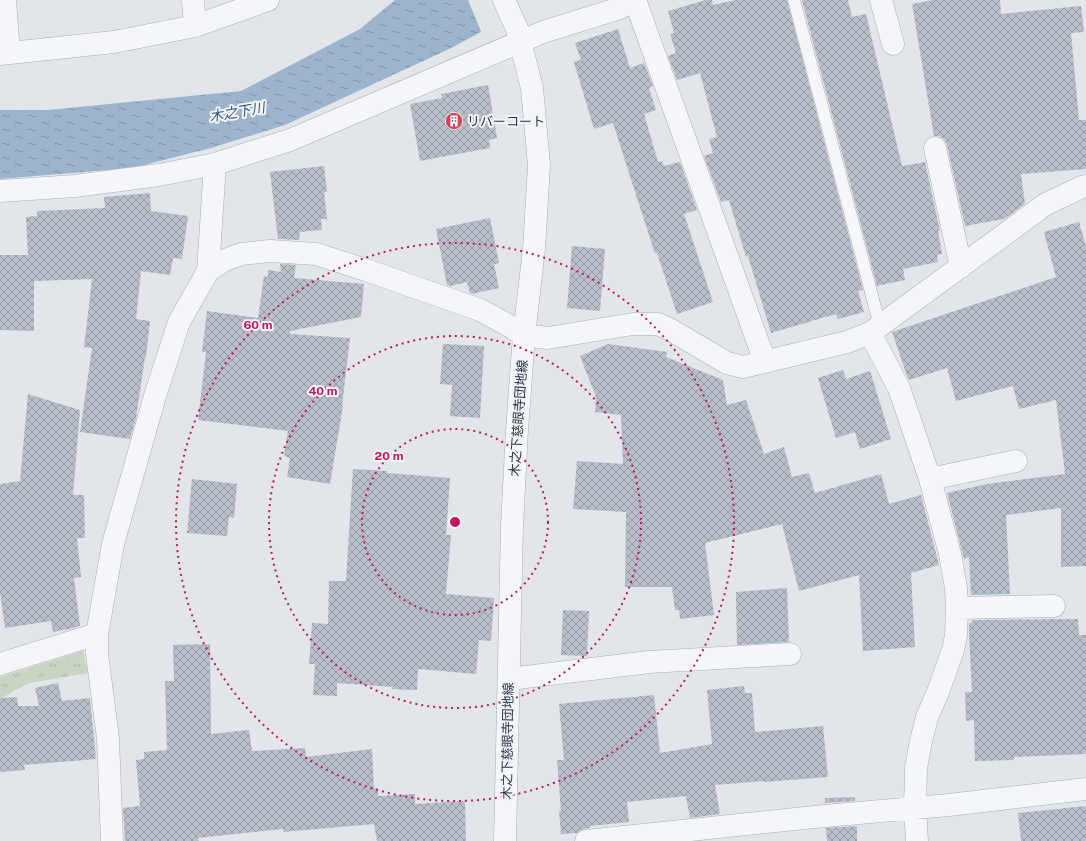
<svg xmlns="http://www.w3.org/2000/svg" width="1086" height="841" font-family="'Public Sans','Noto Sans JP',sans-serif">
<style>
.grass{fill:url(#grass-tufts)}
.water{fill:url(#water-ripples)}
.pier{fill:#e2e6eb}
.building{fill:url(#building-cross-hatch)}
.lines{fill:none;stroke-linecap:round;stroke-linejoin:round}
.service-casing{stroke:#a7adb5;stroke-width:13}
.minor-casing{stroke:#a7adb5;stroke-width:23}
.tertiary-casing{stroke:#a7adb5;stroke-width:23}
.service{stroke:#f5f6f9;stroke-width:12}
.minor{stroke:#f5f6f9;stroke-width:22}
.tertiary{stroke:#f5f6f9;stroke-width:22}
.ring{fill:none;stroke:#c2185b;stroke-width:2;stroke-dasharray:2 4}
.labels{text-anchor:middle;stroke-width:4;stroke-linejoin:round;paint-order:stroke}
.poi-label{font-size:13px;fill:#293343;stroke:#f2f4f8;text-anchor:start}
.street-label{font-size:13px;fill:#293343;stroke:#f2f4f8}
.water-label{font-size:14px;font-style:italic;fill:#325379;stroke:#f2f4f8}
.centre{fill:#c2185b;stroke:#f2f4f8;stroke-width:2}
.ring-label{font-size:12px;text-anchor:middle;font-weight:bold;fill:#c2185b;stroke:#f2f4f8;stroke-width:4;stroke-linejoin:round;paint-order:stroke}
</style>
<defs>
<pattern id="grass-tufts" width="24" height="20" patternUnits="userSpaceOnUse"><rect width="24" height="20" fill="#c8d5c3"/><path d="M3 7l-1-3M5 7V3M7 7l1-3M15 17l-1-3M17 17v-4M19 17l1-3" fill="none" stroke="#acb7a9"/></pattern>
<pattern id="water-ripples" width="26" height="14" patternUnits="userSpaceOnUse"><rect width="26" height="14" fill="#9cb4cc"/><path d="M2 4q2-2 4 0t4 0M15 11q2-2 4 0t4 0" fill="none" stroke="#7f93a7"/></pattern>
<pattern id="building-cross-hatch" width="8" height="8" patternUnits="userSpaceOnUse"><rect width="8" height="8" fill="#b9bfc8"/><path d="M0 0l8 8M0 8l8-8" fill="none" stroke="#969ca4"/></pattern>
</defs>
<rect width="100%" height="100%" fill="#e2e6eb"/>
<path class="grass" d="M83,651L88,673L29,683L0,699V677Z"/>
<path class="water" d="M395,0H519L481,32L449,49L285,125L211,148L132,168L0,179V110H48L241,91L360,29Z"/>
<path class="pier" d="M468,0H521L482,34Z"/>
<path class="building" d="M706,0H712L713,5L735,0H787L863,290L858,291L864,312L838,319L836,314L771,333L748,256L746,257L729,200L721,202L704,156L713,153L709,139L717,137L700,73L677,80L668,56L676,53L670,34L674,33L668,11Z
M802,0H848L852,17L866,14L902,166L925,162L940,231H938L942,254L937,255L938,262L903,269L905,280L877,286Z
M933,0H1000L1001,14L1081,6L1084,32L1071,33L1079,120H1086V169L1021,174L1025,204L1004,219L965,226L947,145L944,139L939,136H934L912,4Z
M618,29L630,68L644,63L653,86L649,88L656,110L644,114L658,162L662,161L664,166L680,162L697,210L684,214L713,302L677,314L657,253L655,254L613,123L594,129L574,62L581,60L575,43Z
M488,85L497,138L489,140L490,148L420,161L410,104L442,98L441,94Z
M324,166L327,192H324L327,219H321L322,230L300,232L299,240L278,239L270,172Z
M150,193L151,211L188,216L182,259L173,258L170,275L141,271L136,319L150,321L146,357H145L136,418L130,439L80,432L92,348L84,347L92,279L34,281V331L0,330V255H28L26,217L37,216V211L105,208L104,197Z
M490,218L499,263L494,264L499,288L471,294L470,293L467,282L450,286L447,285L436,229Z
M1079,222L1086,247V566L1061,567V508L1006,515L1010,594L971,595L969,557L964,559L947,493L987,484L1065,474L1056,400L1019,409L1013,386L956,401L947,368L909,380L907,376L892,332L1056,277L1044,232Z
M572,246L605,249L600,311L567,308Z
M280,264L296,265L294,278L364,284L361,317L290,331V334L350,338L342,406H343L330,484L287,477L290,458L284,456L288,431L198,420L206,352H202L207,311L258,318L264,276L268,277V270L281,272Z
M443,344L484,346L480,418L450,416L452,385L440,384Z
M608,344L667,352L666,357L723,380L727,405L746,400L764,454L784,447L792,477L809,473L815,493L881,474L889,504L921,495L939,565L911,573L915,647L863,651L859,575L799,591L782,524L705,543L714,615L680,619L679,610H675L672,587H625L626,512L573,509L577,461L623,464L621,415L595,412L596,397L580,356Z
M843,370L846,379L870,371L891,439L860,449L855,432L836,438L818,378Z
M28,394L80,410L73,495H84L85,538H77L81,577L74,578L80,626L69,629L53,632L51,621L5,628L0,592V484L20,481Z
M353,469L387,471V473L450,478L446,535H451L446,594L494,598L491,641L479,640L476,674L418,669L417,690L392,689L393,687L337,683V696L313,695L315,664H309L312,623L328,624L329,581H346Z
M192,479L237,484L234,518L229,517L227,536L187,533Z
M787,588L789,642L737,645L736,592Z
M563,610L589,611L587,656L561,655Z
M1078,619L1079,635H1086V754L1014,757V760L975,761L974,720L966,721L965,692H972L969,634V623H972V620Z
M210,644L211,734L249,730L252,751L305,748L306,757L372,749L374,788H378V796L415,794V804L465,801L466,841H377L374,824L283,832V829L198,838L199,841H125L123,808L140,806L136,760L144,759V752L167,750L165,681H174L173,645Z
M58,683L62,701L90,698L96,759L24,765L25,770L0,772V698L17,697L18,706H39L35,688Z
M744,686L745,693H752L755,732L823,726L828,777L764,782V781L715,785L720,814L690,818L686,796L627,802L629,822L590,826V828L584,829L579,831L577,833L561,834L559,811H561L557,760H564L559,704L654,695L660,753L712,744L707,690Z
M855,797V801L825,803V798Z
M1086,806V841H1021L1018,813Z
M857,826V841H827L826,828Z"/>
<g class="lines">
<defs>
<path id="service" d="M794,0L880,326"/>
<path id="minor" d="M5,0L9,53
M193,0L195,26
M635,0L765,362
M881,0L893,44
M0,54L114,42L195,26L268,0
M935,148L961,267
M0,191L75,186L159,175L215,164L290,140L543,32L617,9L636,0
M208,271L215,164
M870,333L899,388L930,479L950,554L956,588L957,608L956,636L953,650L938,692L927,717L921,741L916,768L915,808L917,841
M930,479L1016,461
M957,608L1054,606
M0,664L97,634
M509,679L649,662L790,654
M112,841L108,738L97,654V634L113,544L155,396L179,322L208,271L223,261L241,254L270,251L316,254L366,270L480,310L508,325L524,335L548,338L633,324H658L671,330L727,363L743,367L847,342L870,333L1046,204L1082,187L1086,186
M505,841L512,526L517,430L524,335L534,249L539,165L532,88L517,29
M586,841L814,817L949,805L1086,789"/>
<path id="tertiary" d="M504,0L517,29"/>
</defs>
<use href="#service" class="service-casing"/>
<use href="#minor" class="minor-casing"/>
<use href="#tertiary" class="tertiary-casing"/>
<use href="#service" class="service"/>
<use href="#minor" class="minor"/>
<use href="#tertiary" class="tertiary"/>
</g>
<g class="ring">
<circle cx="455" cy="522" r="93"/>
<circle cx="455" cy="522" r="186"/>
<circle cx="455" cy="522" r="279"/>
</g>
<defs>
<symbol id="building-disc" viewBox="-11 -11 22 22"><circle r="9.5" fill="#d3445c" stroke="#f2f4f8"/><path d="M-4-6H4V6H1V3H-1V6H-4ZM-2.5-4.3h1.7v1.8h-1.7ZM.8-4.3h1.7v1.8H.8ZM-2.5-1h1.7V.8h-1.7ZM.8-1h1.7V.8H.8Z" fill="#fff"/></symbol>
</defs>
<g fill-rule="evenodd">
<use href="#building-disc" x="444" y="111" width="20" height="20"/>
</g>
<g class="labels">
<g class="poi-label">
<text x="467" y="126">リバーコート</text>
</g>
<g class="street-label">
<text transform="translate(518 418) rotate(-86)" y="5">木之下慈眼寺団地線</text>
<text transform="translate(507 741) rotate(-89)" y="5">木之下慈眼寺団地線</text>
</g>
<g class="water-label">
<text transform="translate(237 112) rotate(-10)" y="5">木之下川</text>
</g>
</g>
<circle cx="455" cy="522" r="6" class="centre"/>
<g class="ring-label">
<text x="258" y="329">60 m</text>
<text x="323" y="395">40 m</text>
<text x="389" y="460">20 m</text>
</g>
</svg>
